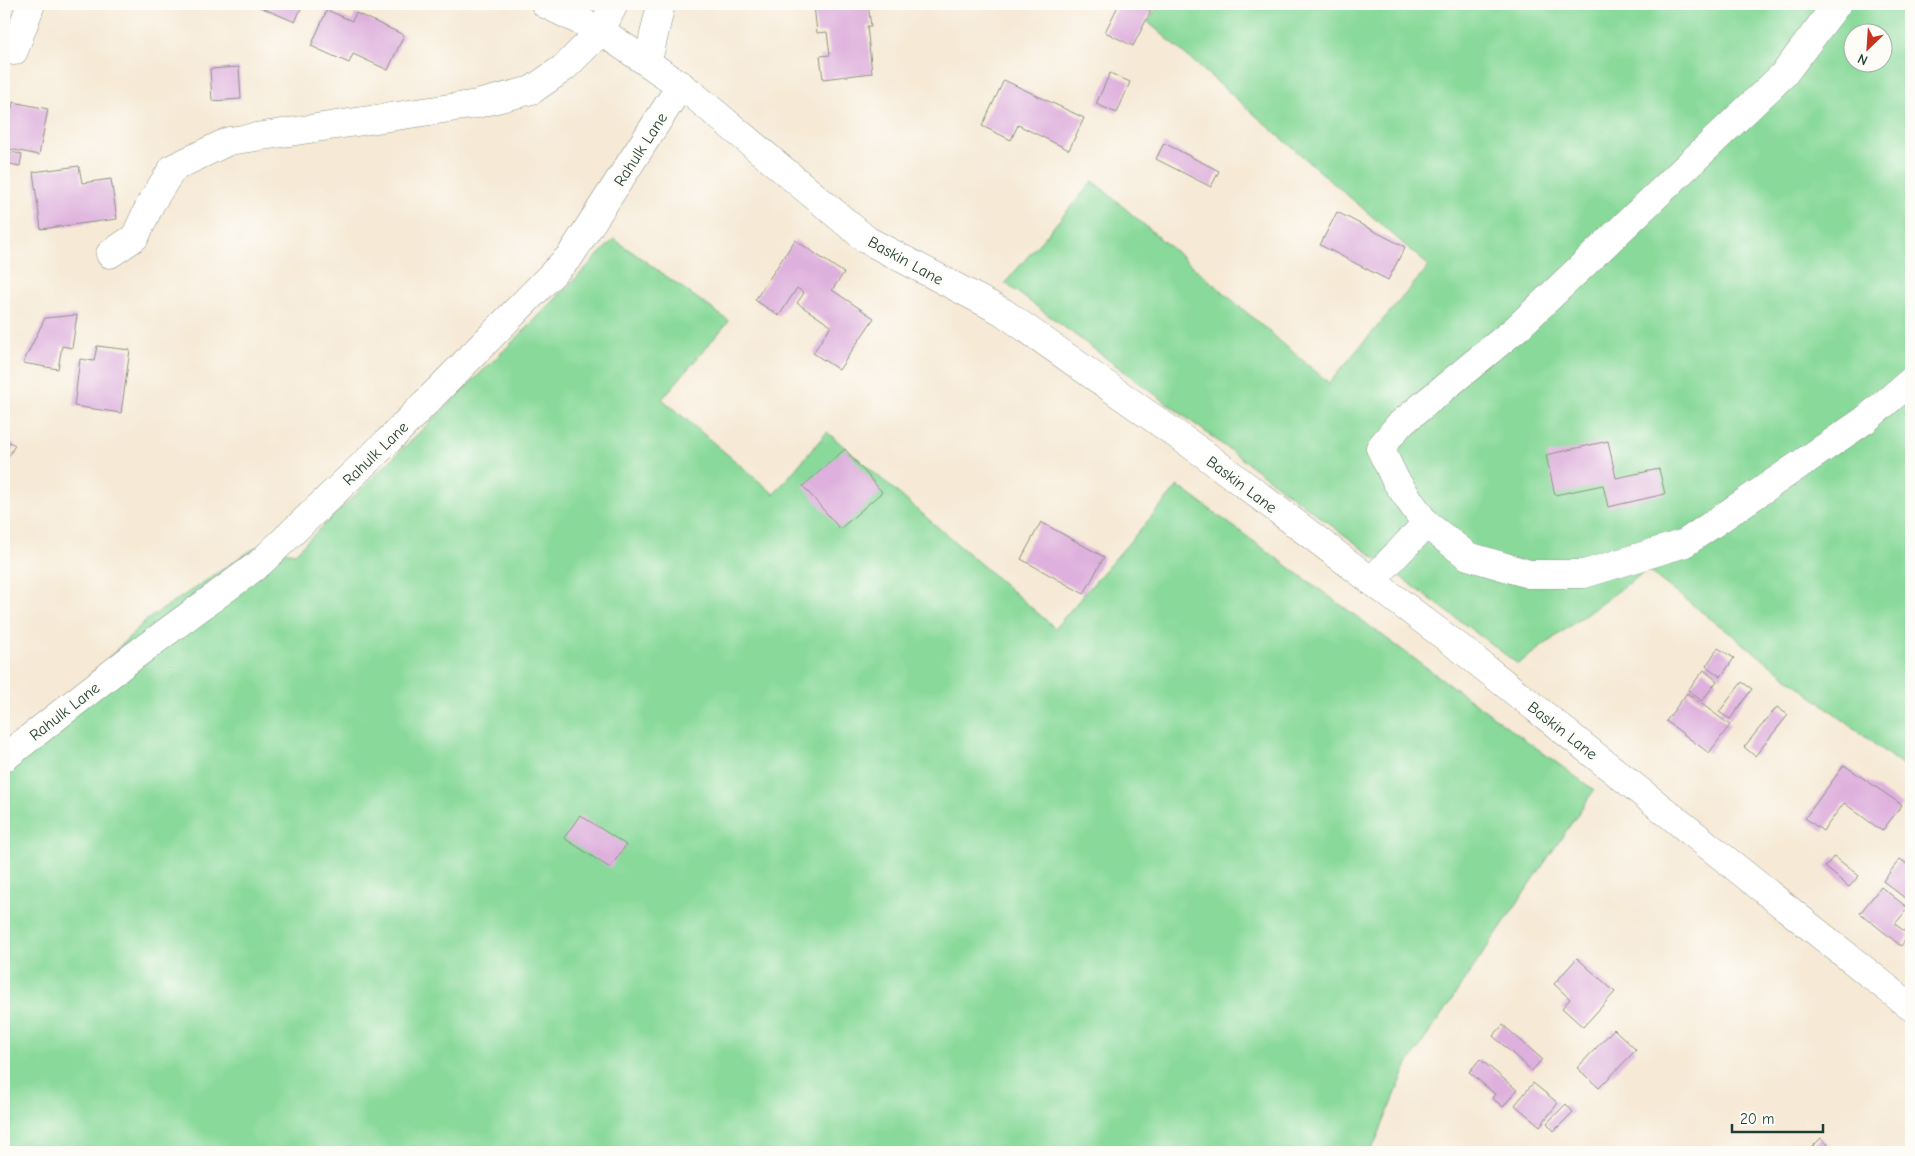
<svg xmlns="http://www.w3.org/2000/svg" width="1915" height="1156" font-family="'Comic Neue',sans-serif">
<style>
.green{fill:#88d99a;stroke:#548b67;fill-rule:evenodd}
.building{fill:#deb0dd}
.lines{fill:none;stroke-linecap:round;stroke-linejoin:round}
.minor-casing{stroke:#8a9384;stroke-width:29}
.minor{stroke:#fff;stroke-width:28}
.labels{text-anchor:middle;stroke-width:4.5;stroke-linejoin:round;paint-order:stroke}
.street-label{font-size:16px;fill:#1f3d34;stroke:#fdfcf7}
</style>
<rect width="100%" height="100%" fill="#fdfcf7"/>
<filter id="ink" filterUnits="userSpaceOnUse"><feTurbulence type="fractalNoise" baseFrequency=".02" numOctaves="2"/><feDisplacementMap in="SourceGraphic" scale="10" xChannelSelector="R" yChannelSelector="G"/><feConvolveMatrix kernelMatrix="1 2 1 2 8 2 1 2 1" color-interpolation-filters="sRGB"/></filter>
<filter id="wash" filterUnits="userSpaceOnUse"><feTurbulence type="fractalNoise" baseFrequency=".0096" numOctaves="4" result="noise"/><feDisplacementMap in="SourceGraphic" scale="20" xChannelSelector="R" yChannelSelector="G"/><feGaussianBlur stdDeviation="1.12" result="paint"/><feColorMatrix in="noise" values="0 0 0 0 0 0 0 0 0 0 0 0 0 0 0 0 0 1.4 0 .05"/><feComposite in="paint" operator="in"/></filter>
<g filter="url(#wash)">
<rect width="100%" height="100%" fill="#f6e9d5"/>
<path class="green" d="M1159,4H1911V772L1647,570L1518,664L1005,283L1093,181L1329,383L1429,266L1148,22ZM1852,32H1882V62H1852Z
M614,239L729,321L662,399L774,494L827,432L1055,628L1178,486L1594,790L1408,1064L1371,1152H4V764L145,621L258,546L295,553L527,328Z"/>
<g id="blocks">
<path class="building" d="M253,4H303L295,22Z
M868,4L871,26H867L872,73L823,79L820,56L830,55L827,32L817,33L814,5Z
M1119,4H1137L1151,11L1133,46L1105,32Z
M327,10L352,21L356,13L404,35L388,70L353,54L349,63L311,46Z
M239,67L241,99L212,101L210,69Z
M1110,73L1130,82L1117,113L1096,104Z
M1004,80L1084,118L1069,150L1018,125L1011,140L982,126Z
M13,102L48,109L39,155L4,148Z
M1164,143L1219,171L1211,187L1156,159Z
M4,151L22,154L20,166L4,163Z
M79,166L82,183L111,179L117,219L41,229L33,172Z
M1337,212L1405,247L1388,280L1320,245Z
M795,240L844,273L832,290L874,318L839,370L813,353L831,326L797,303L804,293L797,288L779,316L755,300Z
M77,315L72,348L62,346L58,369L23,363L45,318Z
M97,346L130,350L121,413L74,406L80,359L94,361Z
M4,439L15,445L4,465Z
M1608,441L1616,478L1659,469L1665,494L1608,507L1603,485L1555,495L1546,455Z
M845,449L882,492L840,529L803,486Z
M1041,522L1104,557L1084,594L1021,559Z
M1718,648L1734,658L1721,677L1706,666Z
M1704,670L1717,681L1702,701L1688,690Z
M1742,682L1752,689L1730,719L1719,712Z
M1687,693L1730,725L1709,753L1666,721Z
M1777,707L1788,715L1755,756L1744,747Z
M1844,765L1902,805L1882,831L1844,803L1823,831L1805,818Z
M580,815L626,845L610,868L564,838Z
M1834,856L1859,876L1849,887L1825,867Z
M1900,859L1911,867L1910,902L1883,881Z
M1881,887L1908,908L1895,924L1909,935L1901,946L1860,913Z
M1577,958L1615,992L1583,1027L1562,1008L1570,999L1554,984Z
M1503,1025L1542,1059L1532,1071L1493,1036Z
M1614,1029L1636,1050L1599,1088L1577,1068Z
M1480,1059L1517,1090L1503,1107L1492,1098L1495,1094L1469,1072Z
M1533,1083L1558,1103L1540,1126L1515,1105Z
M1566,1104L1573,1112L1554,1131L1547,1123Z
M1821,1138L1836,1152H1807Z"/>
</g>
</g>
<g filter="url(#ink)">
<use href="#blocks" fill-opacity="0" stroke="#8a9384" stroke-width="1"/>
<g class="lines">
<defs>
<path id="minor" d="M545,4L601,31L690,92L867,240L1003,312L1204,454L1460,648L1911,1007
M1837,4L1784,74L1517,328L1399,425L1380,448L1396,481L1426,524L1468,556L1529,574H1584L1685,543L1865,420L1911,381
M4,47L14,51L31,4
M648,61L661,4
M110,254L135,237L151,203L173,168L229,141L477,104L532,90L565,67L601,31L614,4
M1371,581L1426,524
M4,758L134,656L259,564L388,441L570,256L681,85"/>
</defs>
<use href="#minor" class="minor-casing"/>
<use href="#minor" class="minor"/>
</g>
</g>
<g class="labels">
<g class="street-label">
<text transform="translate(640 149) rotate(-57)" y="6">Rahulk Lane</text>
<text transform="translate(906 260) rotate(29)" y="6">Baskin Lane</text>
<text transform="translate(375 453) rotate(-44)" y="6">Rahulk Lane</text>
<text transform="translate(1242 484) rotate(37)" y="6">Baskin Lane</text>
<text transform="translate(64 711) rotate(-38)" y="6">Rahulk Lane</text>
<text transform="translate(1563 730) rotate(38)" y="6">Baskin Lane</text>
</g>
</g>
<rect width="1915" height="1156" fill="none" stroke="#fdfcf7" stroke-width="20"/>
<g transform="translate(1868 48) rotate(205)"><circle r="24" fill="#fdfcf7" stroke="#a4b0a9"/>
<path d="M0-4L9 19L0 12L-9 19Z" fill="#c8321e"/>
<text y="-8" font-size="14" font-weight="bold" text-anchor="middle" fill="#1f3d34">N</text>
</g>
<path d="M1732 1124v8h91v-8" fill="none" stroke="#1f3d34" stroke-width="2.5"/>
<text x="1740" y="1124" font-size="15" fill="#1f3d34" stroke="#fdfcf7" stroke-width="4" paint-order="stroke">20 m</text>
</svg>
